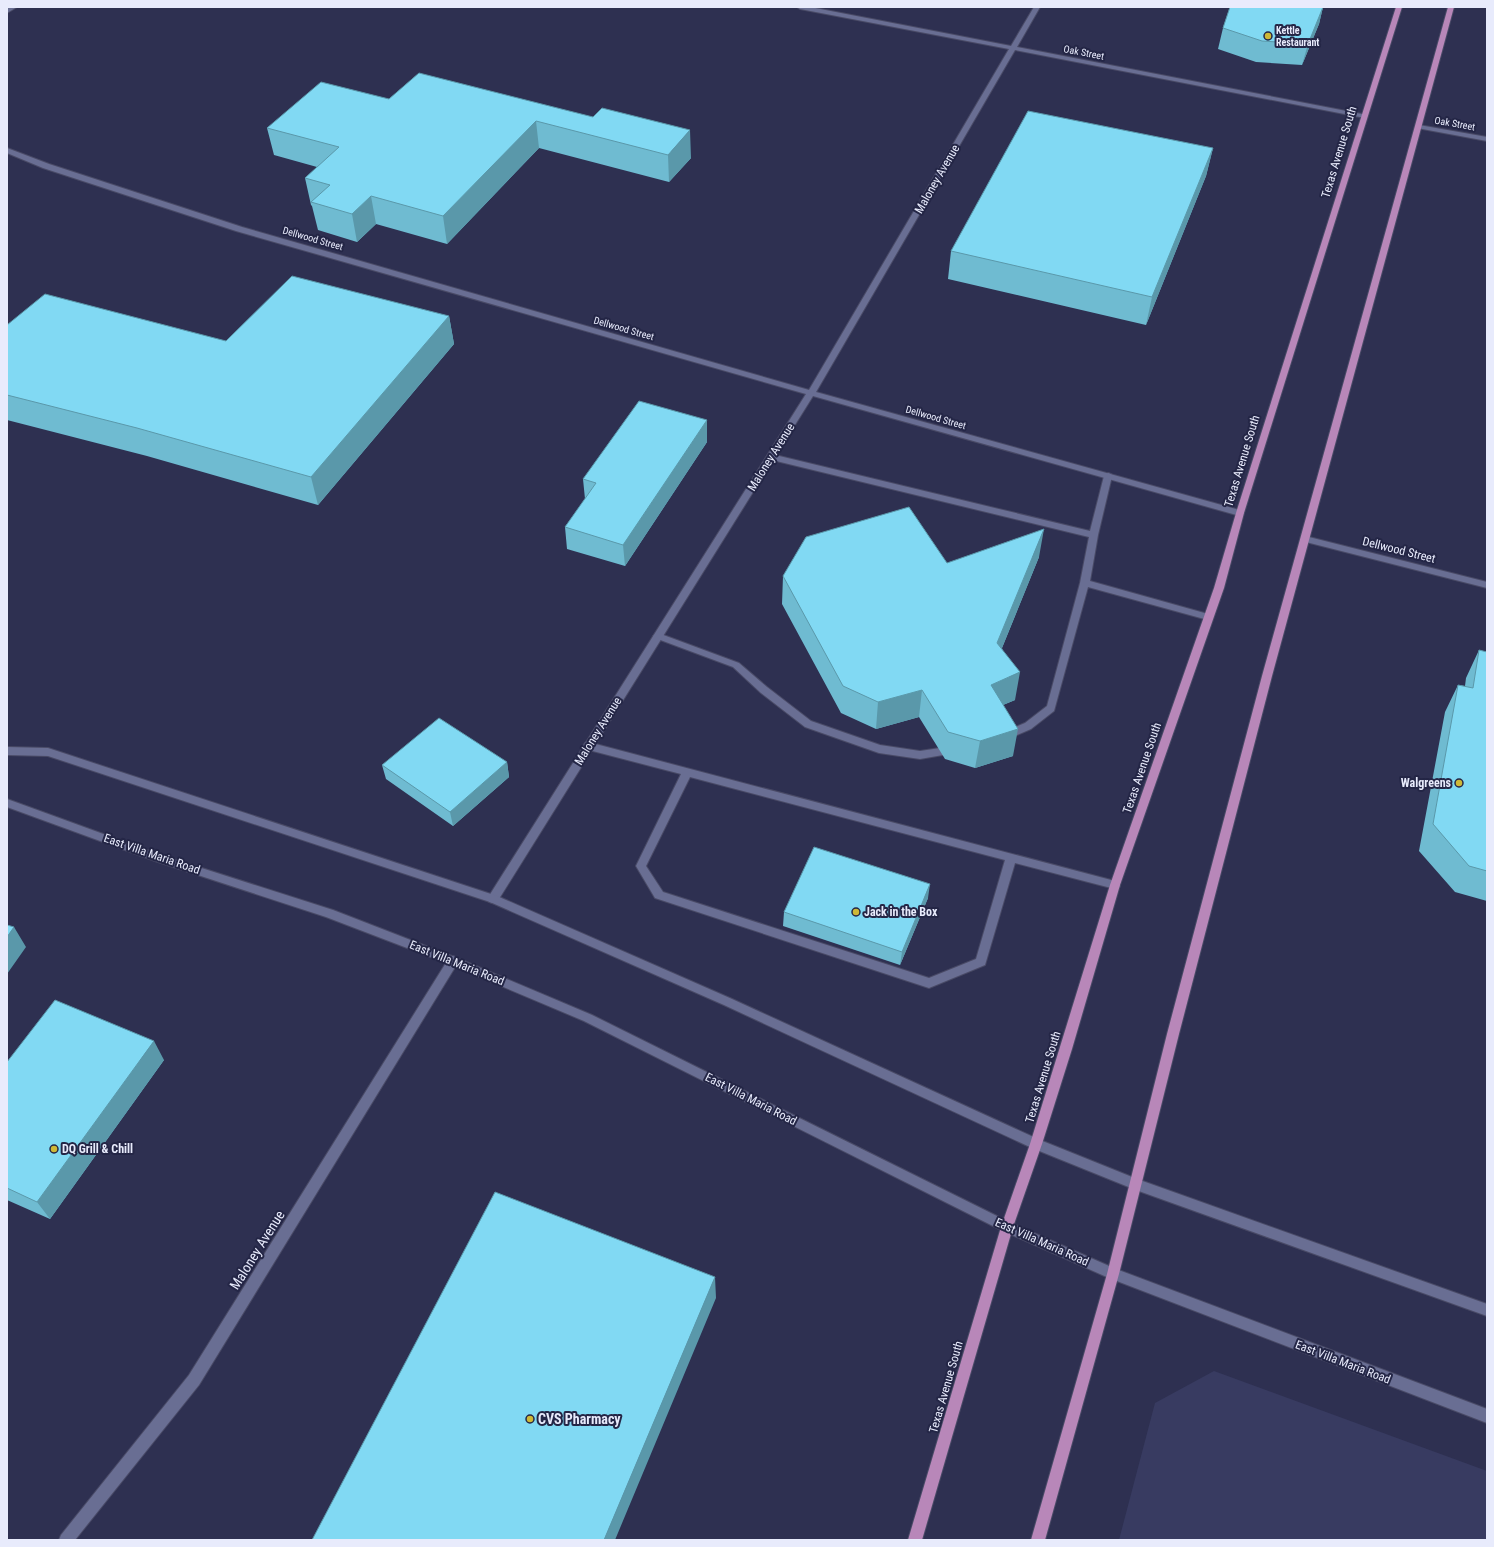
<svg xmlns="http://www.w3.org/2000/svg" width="1494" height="1547" font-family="'Roboto Condensed',sans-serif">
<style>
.built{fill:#383b61}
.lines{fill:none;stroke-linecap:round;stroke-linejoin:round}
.service-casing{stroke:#494a66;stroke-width:2}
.minor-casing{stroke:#494a66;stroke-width:2}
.tertiary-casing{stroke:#494a66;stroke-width:2}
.secondary-casing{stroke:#494a66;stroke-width:2}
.primary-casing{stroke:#494a66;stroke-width:2}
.service{fill:#696e93;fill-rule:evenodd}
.minor{fill:#696e93;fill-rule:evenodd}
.tertiary{fill:#696e93;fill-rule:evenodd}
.secondary{fill:#696e93;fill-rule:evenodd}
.primary{fill:#b887b9;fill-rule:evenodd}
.wall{fill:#6fbbd1}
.shaded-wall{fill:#5a98aa}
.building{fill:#81d9f3;stroke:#5a98aa}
.poi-dot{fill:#ceb837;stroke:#242646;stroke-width:1.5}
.labels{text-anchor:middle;stroke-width:4;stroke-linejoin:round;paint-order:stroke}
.far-poi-label{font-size:10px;font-weight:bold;fill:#e8ebfc;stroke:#242646;text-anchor:start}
.far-street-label{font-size:10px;fill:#e8ebfc;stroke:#242646}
.street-label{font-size:12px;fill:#e8ebfc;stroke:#242646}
.poi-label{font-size:12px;font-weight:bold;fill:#e8ebfc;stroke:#242646;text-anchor:start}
.near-street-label{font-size:14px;fill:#e8ebfc;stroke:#242646}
.near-poi-label{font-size:14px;font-weight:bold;fill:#e8ebfc;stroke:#242646;text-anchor:start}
</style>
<rect width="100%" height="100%" fill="#2e3051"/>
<path class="built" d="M1214,1371L1487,1471V1540H1119L1155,1403Z"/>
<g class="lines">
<defs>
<path id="service" d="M771,454L1090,531L1104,476L1108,473L1111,474L1112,476L1098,535L1090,581L1208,614L1213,617L1208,620L1088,587L1054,711L1031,729L1010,738H1004L1002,735L1004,732L1025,723L1047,706L1080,583L1089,537L768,459L767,457L768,455Z
M658,633L739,663L767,687L811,721L880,745L920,751L940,748L943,749L945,752L943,755L920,759L879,753L805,727L761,693L733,667L655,638L653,636Z
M588,742L1115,881L1119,882L1120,885L1119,888L1115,889L1015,863L985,965L929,988L655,898L636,866L681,774L585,749L583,746L585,743ZM690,777L1005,860L976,959L929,978L663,892L646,866Z"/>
<path id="minor" d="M797,7H810L1011,46L1034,7H1040L1017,47L1367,115V117L1365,118L1015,50L816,392L1243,511L1244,513L1240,516L813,396L497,902L493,903L489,902L488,899L489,896L806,394L236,231L43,168L7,153V148L49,164L242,227L809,390L1009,49L800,9Z
M1419,125L1487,137V141L1417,128L1416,127Z
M1305,536L1487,582V588L1302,541L1301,539L1302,537Z
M453,956L457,958L458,961L457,964L199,1385L75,1540H59L61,1535L189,1375L449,958Z"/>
<path id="tertiary" d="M9,7H17L7,13V8Z"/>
<path id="secondary" d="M7,747L48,748L497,896L732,999L1040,1140L1137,1179L1487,1304V1316L1136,1190L1032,1148L724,1005L490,902L48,756L7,755Z
M7,799L161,855L333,910L457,958L592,1015L1011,1223L1116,1269L1487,1409V1423L1109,1278L1003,1231L584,1021L449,964L326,917L155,861L7,807Z"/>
<path id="primary" d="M1396,7H1402L1244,513L1224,588L1120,885L1072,1049L1042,1144L1013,1227L922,1540H908L1001,1227L1030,1144L1110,885L1214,588L1236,513Z
M1448,7H1454L1272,676L1179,1034L1119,1274L1045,1540H1031L1107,1274L1167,1034L1262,676Z"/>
</defs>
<use href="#service" class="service-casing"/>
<use href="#minor" class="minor-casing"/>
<use href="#tertiary" class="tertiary-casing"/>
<use href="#secondary" class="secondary-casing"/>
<use href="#primary" class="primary-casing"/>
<use href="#service" class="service"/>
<use href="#minor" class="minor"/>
<use href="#tertiary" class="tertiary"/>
<use href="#secondary" class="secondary"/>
<use href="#primary" class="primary"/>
</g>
<path class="wall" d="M1230,7H1323L1319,24L1302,65L1256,62L1218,49L1223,28Z
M419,73L691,158L669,182L539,148L447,244L376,224L357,242L318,230L312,206L311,205L305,178L317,167L274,155L267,128L389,99Z
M1213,148L1206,176L1146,325L948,279L951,251Z
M449,316L454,344L318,505L147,456L7,420V325L226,341Z
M707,420V442L625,566L567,549L565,527L585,499L583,479Z
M1039,557L1002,648L1015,700L1003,705L1013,756L975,768L945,759L919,717L876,729L841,713L782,604L783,576L947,563Z
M1479,650L1487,652V901L1455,892L1419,851L1445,712L1458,685L1465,686L1466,678Z
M507,762L509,777L453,826L386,779L382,765Z
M928,898L900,965L783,926L784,912Z
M164,1060L50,1219L7,1200V1062Z"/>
<path class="shaded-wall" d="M1323,7L1319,24L1302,65L1308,44Z
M536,121L539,148L447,244L443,216Z
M690,130L691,158L669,182L668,155Z
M1213,148L1206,176L1146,325L1152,297Z
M371,196L376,224L357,242L352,214Z
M449,316L454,344L318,505L311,477Z
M707,420V442L625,566L623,545Z
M1044,529L1039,557L993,670L997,643Z
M1020,672L1015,700L986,712L991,685Z
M922,690L919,717L876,729L878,702Z
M1018,729L1013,756L975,768L980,741Z
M507,762L509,777L453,826L450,812Z
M930,884L928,898L900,965L902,952Z
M14,927L26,947L7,974V937Z
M154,1041L164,1060L50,1219L37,1202Z
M715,1277L716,1298L615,1540H604Z"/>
<path class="building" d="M1230,7H1323L1308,44L1262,41L1223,28Z
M419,73L593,117L602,108L690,130L668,155L536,121L443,216L371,196L352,214L311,202L330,185L305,178L339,147L267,128L321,82L389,99Z
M1028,111L1213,148L1152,297L951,251Z
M292,276L449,316L311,477L137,428L7,395V325L45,294L226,341Z
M639,401L707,420L623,545L565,527L596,483L583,479Z
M909,507L947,563L1044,529L997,643L1020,672L991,685L1018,729L980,741L948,732L922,690L878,702L843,686L783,576L806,537Z
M1479,650L1487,652V871L1469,866L1433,824L1458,685L1473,688Z
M439,718L507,762L450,812L382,765Z
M814,847L930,884L902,952L784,912Z
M7,925L14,927L7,937Z
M55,1000L154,1041L37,1202L7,1188V1062Z
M495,1192L715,1277L604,1540H312Z"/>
<g class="poi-dot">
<circle cx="1268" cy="36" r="4"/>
<circle cx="1459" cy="783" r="4"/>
<circle cx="856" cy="912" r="4"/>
<circle cx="54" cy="1149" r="4"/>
<circle cx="530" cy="1419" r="4"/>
</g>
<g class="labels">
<g class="far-poi-label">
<text x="1276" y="34">Kettle<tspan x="1276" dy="12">Restaurant</tspan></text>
</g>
<g class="far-street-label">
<text transform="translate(1084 52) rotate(11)" y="4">Oak Street</text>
<text transform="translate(1455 123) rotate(10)" y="4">Oak Street</text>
<text transform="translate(313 238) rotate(16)" y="4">Dellwood Street</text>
<text transform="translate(624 328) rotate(16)" y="4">Dellwood Street</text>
<text transform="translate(936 417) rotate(16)" y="4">Dellwood Street</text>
</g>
<g class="street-label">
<text transform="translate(1339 152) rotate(-73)" y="4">Texas Avenue South</text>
<text transform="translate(937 179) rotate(-60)" y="4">Maloney Avenue</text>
<text transform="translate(771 457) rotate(-58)" y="4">Maloney Avenue</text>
<text transform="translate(1242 461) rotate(-73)" y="4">Texas Avenue South</text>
<text transform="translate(1399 550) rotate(14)" y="4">Dellwood Street</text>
<text transform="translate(598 731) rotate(-58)" y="4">Maloney Avenue</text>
<text transform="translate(1142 768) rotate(-71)" y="4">Texas Avenue South</text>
<text transform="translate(152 854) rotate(19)" y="4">East Villa Maria Road</text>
<text transform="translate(457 963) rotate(22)" y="4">East Villa Maria Road</text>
<text transform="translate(1043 1077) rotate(-73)" y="4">Texas Avenue South</text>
<text transform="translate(751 1099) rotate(27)" y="4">East Villa Maria Road</text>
<text transform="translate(1042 1242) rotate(24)" y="4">East Villa Maria Road</text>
<text transform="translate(1343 1362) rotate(21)" y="4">East Villa Maria Road</text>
<text transform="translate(946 1387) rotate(-74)" y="4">Texas Avenue South</text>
</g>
<g class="poi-label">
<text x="1451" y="787" text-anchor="end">Walgreens</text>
<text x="864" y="916">Jack in the Box</text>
<text x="62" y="1153">DQ Grill &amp; Chill</text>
</g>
<g class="near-street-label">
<text transform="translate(257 1250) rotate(-58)" y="5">Maloney Avenue</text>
</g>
<g class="near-poi-label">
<text x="538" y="1424">CVS Pharmacy</text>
</g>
</g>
<rect width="1494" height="1547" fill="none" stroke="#e8ebfc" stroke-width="16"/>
</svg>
